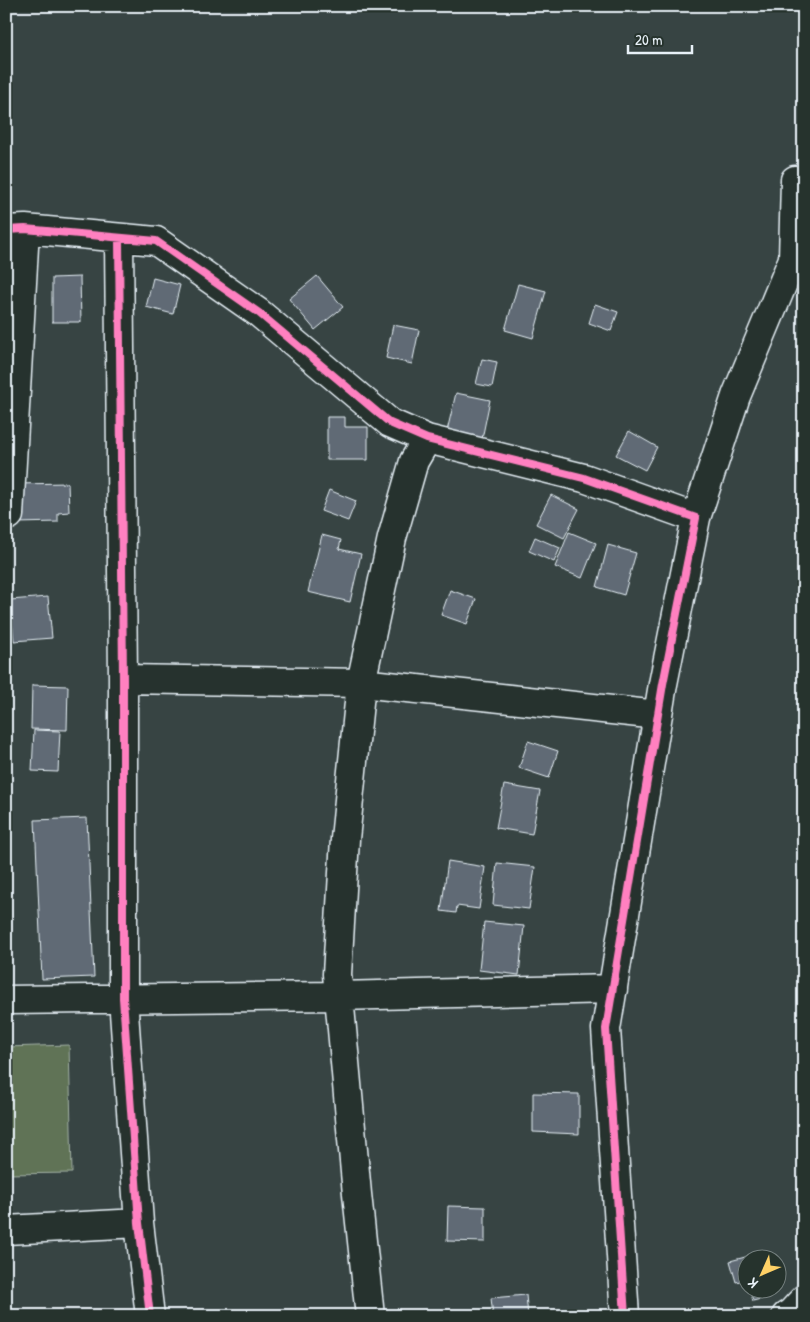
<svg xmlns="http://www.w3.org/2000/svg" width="810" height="1322" font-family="'Patrick Hand',sans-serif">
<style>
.green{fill:#607356;stroke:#a4b2a7}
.building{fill:#606b75;stroke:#e8f1f8}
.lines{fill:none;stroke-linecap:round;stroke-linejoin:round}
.minor-casing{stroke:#e8f1f8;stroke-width:31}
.minor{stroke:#26332d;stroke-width:28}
.cycleway-casing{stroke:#26332d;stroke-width:11}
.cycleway{stroke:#ff80c0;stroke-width:8}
</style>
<rect width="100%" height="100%" fill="#374443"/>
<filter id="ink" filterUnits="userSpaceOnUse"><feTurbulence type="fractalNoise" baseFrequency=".02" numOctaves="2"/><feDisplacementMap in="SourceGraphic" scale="10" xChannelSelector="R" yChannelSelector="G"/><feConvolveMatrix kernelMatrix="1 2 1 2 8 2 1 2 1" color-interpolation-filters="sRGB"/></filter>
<g filter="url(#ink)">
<path class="green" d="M69,1045L72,1173L6,1174V1047Z"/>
<path class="building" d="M317,276L343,307L315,330L289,299Z
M80,277L81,322H52V278Z
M153,278L180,285L173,314L146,307Z
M518,284L546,291L533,338L505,330Z
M595,304L618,312L611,331L589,323Z
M393,325L419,330L412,364L386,358Z
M482,359L497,362L492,387L476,384Z
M456,393L490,400L482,439L447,431Z
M327,417H345V427H368V460H327Z
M629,431L657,447L645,470L616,455Z
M68,483L69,512L58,513V522L18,523L17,484Z
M329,490L356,501L348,521L321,511Z
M551,495L579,509L564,538L536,524Z
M569,532L596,543L582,578L555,567Z
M322,535L341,540L339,549L361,554L350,602L308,592Z
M535,537L560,548L554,562L529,551Z
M608,545L636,553L624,595L597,587Z
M450,590L476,599L467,624L441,615Z
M48,597L52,638L14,641L10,600Z
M32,685L68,686L67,730L31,729Z
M34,730L60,731L58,772L32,771Z
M528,741L558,751L549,778L519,768Z
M504,785L540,791L532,834L496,828Z
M87,818L94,977L42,979L35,820Z
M448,861L485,867L479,909L457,906L456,913L441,911Z
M497,863L535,867L529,909L493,905Z
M484,922L524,926L519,975L479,970Z
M533,1093L579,1094V1134L533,1132Z
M448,1206L485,1207V1242L447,1241Z
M757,1254L759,1260H748V1279L736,1282L730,1261Z
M750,1290H767L768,1297L753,1301Z
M526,1295L528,1316H493L491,1298Z"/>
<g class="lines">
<defs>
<path id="minor" d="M6,230L25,229L156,241L259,313L390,423L427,439L584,478L696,518L663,684L606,1029L625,1316
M119,238L123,679V998L139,1223L150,1316
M9,515L25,229
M696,518L736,396L793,259L795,180
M123,679L361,683L658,715
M6,1000L339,996L613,989
M6,1230L139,1223
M370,1316L357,1194L337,974L345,839L361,683L392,538L414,461L427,439
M786,1316L791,1313L804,1299"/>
</defs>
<use href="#minor" class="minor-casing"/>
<use href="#minor" class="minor"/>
<defs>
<path id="cycleway" d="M6,230L25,229L156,241L259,313L390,423L427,439L584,478L696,518L663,684L606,1029L625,1316
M119,238L123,679V998L139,1223L150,1316"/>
</defs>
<use href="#cycleway" class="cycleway-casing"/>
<use href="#cycleway" class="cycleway"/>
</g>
</g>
<rect width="810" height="1322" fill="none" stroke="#26332d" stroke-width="25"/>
<rect x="12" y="12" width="785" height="1297" fill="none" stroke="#e8f1f8" stroke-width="2" filter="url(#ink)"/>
<g transform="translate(762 1274) rotate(225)"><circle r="24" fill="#26332d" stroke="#747f7e"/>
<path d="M0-4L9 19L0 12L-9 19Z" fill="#ffd166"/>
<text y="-8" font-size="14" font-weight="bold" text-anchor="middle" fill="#e8f1f8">K</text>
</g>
<path d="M628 45v8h64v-8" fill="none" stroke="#e8f1f8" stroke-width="2.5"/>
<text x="635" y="45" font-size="15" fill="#e8f1f8" stroke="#26332d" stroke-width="4" paint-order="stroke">20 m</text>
</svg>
